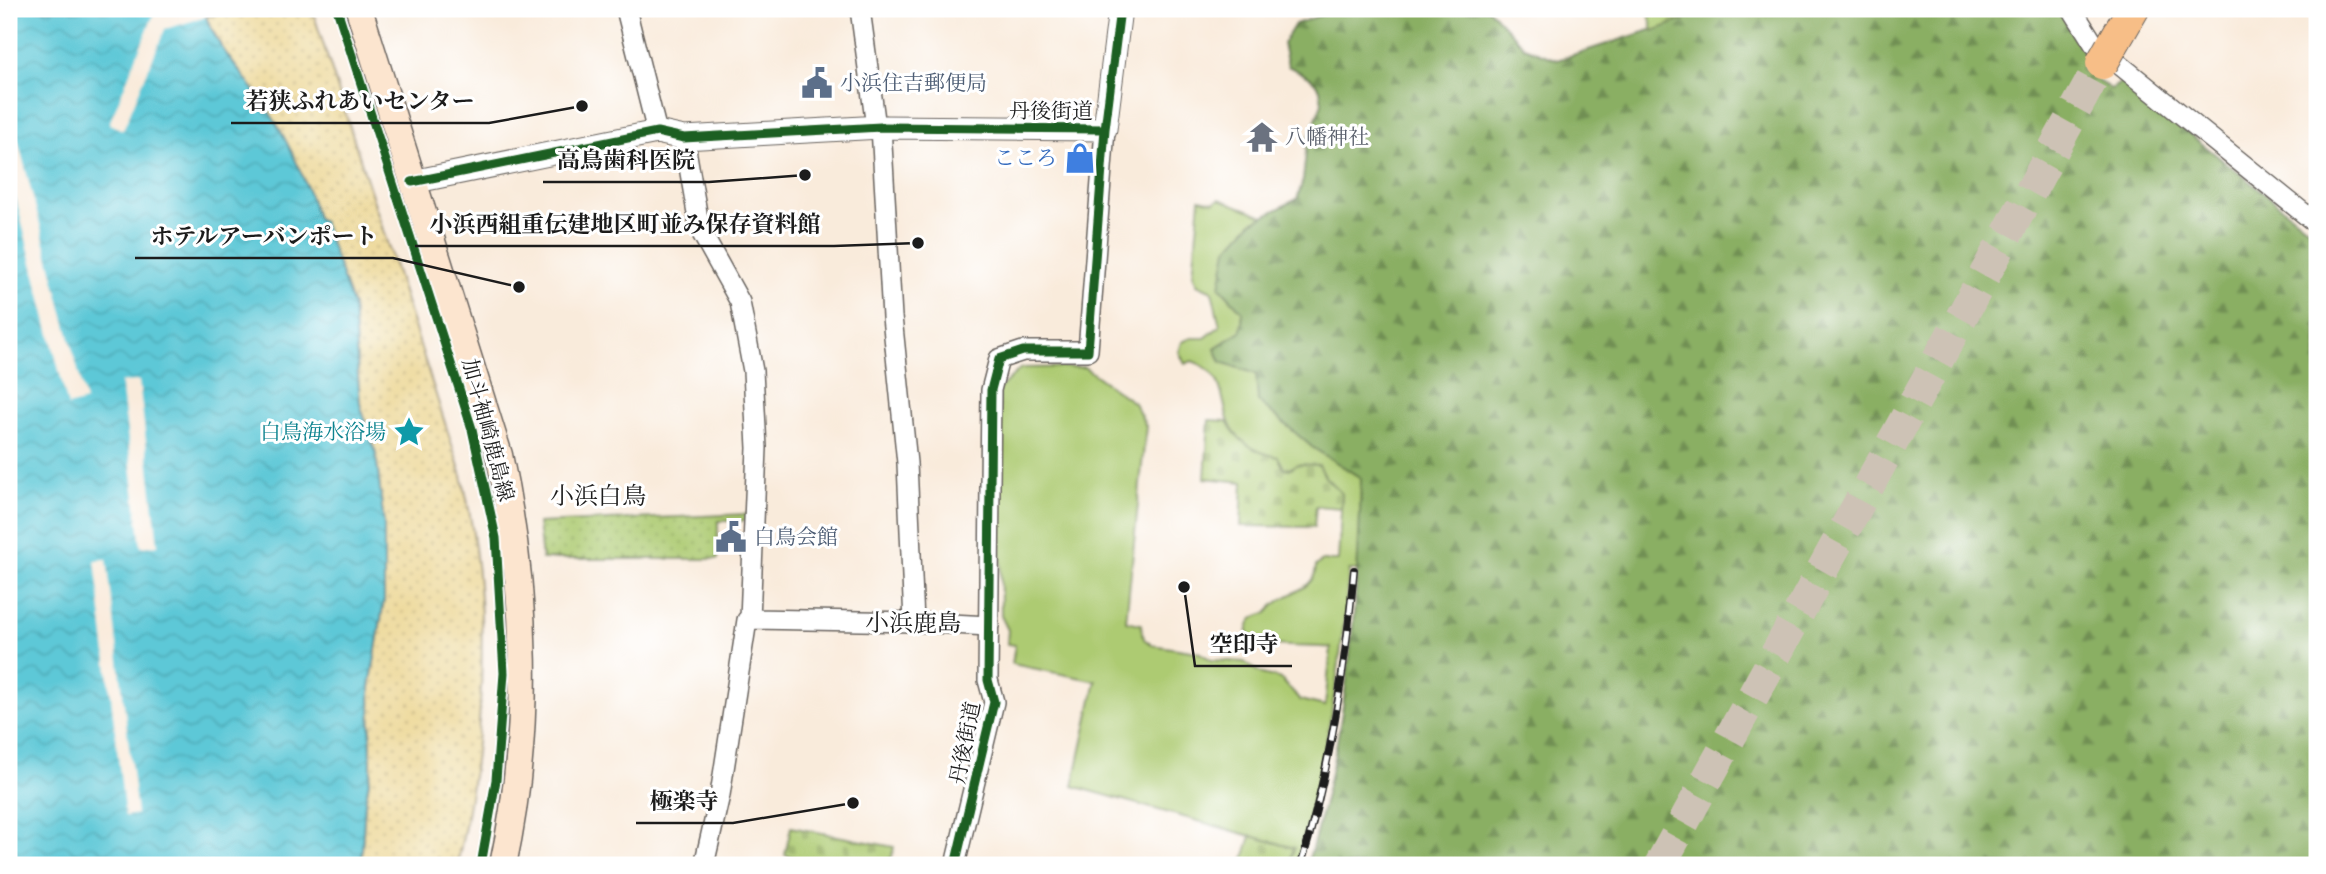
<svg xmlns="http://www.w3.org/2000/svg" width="2326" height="874" font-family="'Gentium Book Plus','Noto Serif JP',serif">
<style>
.green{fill:#adcb72;stroke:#647447;stroke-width:2}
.forest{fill:url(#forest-firs);stroke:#536640;stroke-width:2}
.sand{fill:url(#sand-dots);stroke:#857b5d;stroke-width:2}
.cemetery{fill:url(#cemetery-stones);stroke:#647447;stroke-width:2}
.park{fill:url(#park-dots);stroke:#647447;stroke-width:2}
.water{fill:url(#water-waves);stroke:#3c727a;stroke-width:2}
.pier{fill:#f9ebdb}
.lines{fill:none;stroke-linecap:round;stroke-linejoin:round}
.trunk-tunnel{stroke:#cdc2b5;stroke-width:32;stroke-dasharray:32 16;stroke-linecap:butt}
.minor-casing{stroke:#69645f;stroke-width:22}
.tertiary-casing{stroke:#69645f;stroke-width:25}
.secondary-casing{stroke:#69645f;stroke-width:29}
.trunk-casing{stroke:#69645f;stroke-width:34}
.minor{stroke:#fff;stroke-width:19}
.tertiary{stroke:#fff;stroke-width:23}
.secondary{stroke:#fce5cf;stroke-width:26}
.trunk{stroke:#f7be87;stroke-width:32}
.rail-casing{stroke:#1c1c1c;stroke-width:8}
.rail{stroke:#fff;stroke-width:5;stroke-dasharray:16;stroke-linecap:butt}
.trunk-bridge-casing{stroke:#69645f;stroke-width:34;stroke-linecap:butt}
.trunk-bridge{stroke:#f7be87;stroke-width:32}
.cycleway-casing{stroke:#fff;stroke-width:13}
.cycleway{stroke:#1b5e20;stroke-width:9}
.labels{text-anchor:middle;stroke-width:6;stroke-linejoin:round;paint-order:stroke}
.service-label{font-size:21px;fill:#4e5e75;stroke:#fff;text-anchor:start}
.street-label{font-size:21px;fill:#1c1c1c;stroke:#fff}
.worship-label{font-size:21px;fill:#5b616d;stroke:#fff;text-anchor:start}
.shop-label{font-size:21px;fill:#366cbe;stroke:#fff;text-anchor:end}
.culture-label{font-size:21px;fill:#0d838f;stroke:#fff;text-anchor:end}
.quarter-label{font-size:24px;fill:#1c1c1c;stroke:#fff}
.leader{fill:none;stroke:#1c1c1c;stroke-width:2.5}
.callout-dot{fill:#1c1c1c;stroke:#fff;stroke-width:2.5}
.callout-label{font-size:23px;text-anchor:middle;font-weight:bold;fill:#1c1c1c;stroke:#fff;stroke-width:6;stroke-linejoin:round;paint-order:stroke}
</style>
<defs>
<pattern id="forest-firs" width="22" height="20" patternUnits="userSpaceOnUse" patternTransform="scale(1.75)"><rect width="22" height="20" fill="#8aaf64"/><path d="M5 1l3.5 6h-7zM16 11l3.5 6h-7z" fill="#708e52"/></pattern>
<pattern id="sand-dots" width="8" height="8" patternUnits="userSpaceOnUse" patternTransform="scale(1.75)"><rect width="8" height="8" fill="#eeda9e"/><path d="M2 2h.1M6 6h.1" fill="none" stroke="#ccba88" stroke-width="1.8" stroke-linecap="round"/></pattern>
<pattern id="cemetery-stones" width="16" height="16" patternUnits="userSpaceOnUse" patternTransform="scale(1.75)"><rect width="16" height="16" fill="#adcb72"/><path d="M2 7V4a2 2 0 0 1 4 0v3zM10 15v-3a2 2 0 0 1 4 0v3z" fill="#94ae62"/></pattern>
<pattern id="park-dots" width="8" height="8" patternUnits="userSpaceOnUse" patternTransform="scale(1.75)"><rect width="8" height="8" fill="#adcb72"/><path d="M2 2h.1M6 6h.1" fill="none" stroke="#94ae62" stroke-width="1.8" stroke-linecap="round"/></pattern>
<pattern id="water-waves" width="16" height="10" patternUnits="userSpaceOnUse" patternTransform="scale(1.75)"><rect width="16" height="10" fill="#5dc8d7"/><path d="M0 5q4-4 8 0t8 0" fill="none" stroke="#50abb8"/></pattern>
</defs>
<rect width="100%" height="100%" fill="#fff"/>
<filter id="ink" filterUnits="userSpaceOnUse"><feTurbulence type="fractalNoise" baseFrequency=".0143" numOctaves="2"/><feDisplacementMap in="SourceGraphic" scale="14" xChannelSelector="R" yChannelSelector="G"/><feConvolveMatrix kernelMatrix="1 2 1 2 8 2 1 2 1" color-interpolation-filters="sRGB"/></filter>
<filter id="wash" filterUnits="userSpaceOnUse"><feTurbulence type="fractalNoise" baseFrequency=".00686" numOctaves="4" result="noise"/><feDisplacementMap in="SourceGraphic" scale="28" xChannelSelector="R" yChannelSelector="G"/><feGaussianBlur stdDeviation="1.57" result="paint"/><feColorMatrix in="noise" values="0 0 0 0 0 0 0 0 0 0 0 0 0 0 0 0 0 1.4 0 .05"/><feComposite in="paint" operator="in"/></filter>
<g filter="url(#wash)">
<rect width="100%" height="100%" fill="#f9ebdb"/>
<path class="green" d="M1200,199L1214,202L1220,199L1264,216L1252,222L1220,287L1243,312L1241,331L1215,348L1221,362L1256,374L1288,423L1312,447L1361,478L1359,570H1349C1341,670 1325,769 1296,865H1289L1294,848L1073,786L1096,681L1012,664L1015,645L1007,644L1008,630L1001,616L999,389L1021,368L1084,367L1134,403L1146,426L1126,621L1141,624L1144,639L1152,645L1198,652L1212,660L1244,662L1262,674L1281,679L1300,700L1325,706L1331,648C1305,644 1268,652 1247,633C1249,619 1254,616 1267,613C1285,588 1314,595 1316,566L1322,561H1338L1342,494L1325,477L1319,465L1284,468L1277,457C1198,441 1247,379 1192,361L1185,364L1179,352L1182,342L1191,338H1205L1220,326L1212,291L1197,284L1193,274Z"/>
<path class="forest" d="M1339,9H1489L1524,47L1557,60L1685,19L1698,9H2065L2086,44L2081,70L2111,89L2123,81L2317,235V865H1307C1346,739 1358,610 1361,478L1312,447L1258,401L1256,374L1221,362L1215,348L1241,331L1243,312L1220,287L1227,249L1252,222L1297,199L1303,180L1307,143L1322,103L1320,89L1311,78L1288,66L1283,44L1295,24Z"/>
<path class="sand" d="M232,9H312L462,476C492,605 486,736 457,865H361L365,803L371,770L370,687L384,600V525L376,454L360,404L353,306L323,223L317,219L267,108L225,54L206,17Z"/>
<path class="cemetery" d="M1648,9H1698L1685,19L1653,31Z
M1209,420L1227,421C1238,442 1255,452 1278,457L1284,468L1290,469L1297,464L1319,465L1325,477L1342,494L1341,508L1316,506L1314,527L1241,526L1243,482L1205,478Z
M791,827L894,847L890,865H803L804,860L785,855Z
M1251,836L1294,848L1289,865H1242Z"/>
<path class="park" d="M748,514L747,521H718V559H542L538,523Z"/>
<path class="water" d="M9,9H203C214,42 234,64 255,91C282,127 305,175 317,218L323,222L353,307L360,404L376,454L384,525V600L370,687L371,770L365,803L361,865H9Z"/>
<path class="pier" d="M156,9H203L206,17L165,29L123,130L109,124Z
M18,140L86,401L68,406L9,171V143Z
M139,381L158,545L141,547L121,382Z
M107,559L137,814L125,816L95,560Z"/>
</g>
<g filter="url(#ink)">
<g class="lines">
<path class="trunk-tunnel" d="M1660,865L2095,74"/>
<defs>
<path id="minor" d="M626,9L657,132
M860,9L876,127
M2072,9L2094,44L2317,224
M881,127L892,317L907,463L914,622L989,626
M684,138L700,230L740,302L753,371L757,448L750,619L914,622
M704,865L720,795L747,620
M955,865L994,702L988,680L991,390L999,359L1023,351H1088L1105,129"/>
<path id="tertiary" d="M412,182L657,132L684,138L881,127L1105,129L1120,9"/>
<path id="secondary" d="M359,9L499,455C528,589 532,731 503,865"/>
<path id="trunk" d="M2111,47L2133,9"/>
</defs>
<use href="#minor" class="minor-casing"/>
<use href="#tertiary" class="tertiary-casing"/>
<use href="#secondary" class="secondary-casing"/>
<use href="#trunk" class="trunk-casing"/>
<use href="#minor" class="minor"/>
<use href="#tertiary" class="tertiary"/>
<use href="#secondary" class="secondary"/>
<use href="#trunk" class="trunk"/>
<defs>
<path id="rail" d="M1301,865C1330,769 1345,671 1354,570"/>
</defs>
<use href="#rail" class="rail-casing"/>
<use href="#rail" class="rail"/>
<defs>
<path id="trunk-bridge" d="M2102,63L2111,47"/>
</defs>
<use href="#trunk-bridge" class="trunk-bridge-casing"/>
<use href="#trunk-bridge" class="trunk-bridge"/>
<defs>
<path id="cycleway" d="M337,9L472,429L496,538L504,673L496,780L481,865
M412,182L657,132L684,138L881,127L1105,129L1120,9
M955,865L994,702L988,680L991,390L999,359L1023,351H1088L1105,129"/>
</defs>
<use href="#cycleway" class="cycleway-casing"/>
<use href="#cycleway" class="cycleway"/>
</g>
</g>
<defs>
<symbol id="civic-bare" viewBox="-9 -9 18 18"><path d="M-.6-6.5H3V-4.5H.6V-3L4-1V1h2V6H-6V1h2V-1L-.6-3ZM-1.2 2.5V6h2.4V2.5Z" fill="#5c6f8a" stroke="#fff" stroke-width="2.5" paint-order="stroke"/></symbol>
<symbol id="temple-bare" viewBox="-9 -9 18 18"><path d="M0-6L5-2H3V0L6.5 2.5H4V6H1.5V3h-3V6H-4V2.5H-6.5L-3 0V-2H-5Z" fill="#6b7280" stroke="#fff" stroke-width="2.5" paint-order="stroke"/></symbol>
<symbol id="shop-bare" viewBox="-9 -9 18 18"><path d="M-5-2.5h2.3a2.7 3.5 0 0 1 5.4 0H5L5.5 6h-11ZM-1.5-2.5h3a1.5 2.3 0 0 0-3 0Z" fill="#3f7fe0" stroke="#fff" stroke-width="2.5" paint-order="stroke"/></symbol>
<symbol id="sight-bare" viewBox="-9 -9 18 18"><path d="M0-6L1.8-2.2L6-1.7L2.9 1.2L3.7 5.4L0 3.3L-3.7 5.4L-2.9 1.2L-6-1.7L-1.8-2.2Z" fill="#0f9aa8" stroke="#fff" stroke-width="2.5" paint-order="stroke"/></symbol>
</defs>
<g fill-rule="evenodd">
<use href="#civic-bare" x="795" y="61" width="44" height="44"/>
<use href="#temple-bare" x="1240" y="115" width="44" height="44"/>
<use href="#shop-bare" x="1058" y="136" width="44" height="44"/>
<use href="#sight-bare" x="387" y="410" width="44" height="44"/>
<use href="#civic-bare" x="709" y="515" width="44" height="44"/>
</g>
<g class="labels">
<g class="service-label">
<text x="840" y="90">小浜住吉郵便局</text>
<text x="754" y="544">白鳥会館</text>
</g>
<g class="street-label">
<text x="1051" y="118">丹後街道</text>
<text transform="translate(488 430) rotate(75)" y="7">加斗袖崎鹿島線</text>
<text transform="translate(965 743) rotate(-79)" y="7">丹後街道</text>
</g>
<g class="worship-label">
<text x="1285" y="144">八幡神社</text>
</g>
<g class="shop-label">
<text x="1057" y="165">こころ</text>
</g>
<g class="culture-label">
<text x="386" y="439">白鳥海水浴場</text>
</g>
<g class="quarter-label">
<text x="598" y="504">小浜白鳥</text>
<text x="913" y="631">小浜鹿島</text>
</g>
</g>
<path class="leader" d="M582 106L489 123H231M805 175L709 182H543M918 243L834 246H415M519 287L393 258H135M1184 587L1195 666H1292M853 803L733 823H636"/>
<g class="callout-dot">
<circle cx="582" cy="106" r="7"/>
<circle cx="805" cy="175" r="7"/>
<circle cx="918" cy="243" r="7"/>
<circle cx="519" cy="287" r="7"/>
<circle cx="1184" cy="587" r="7"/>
<circle cx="853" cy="803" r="7"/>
</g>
<g class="callout-label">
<text x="360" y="109">若狭ふれあいセンター</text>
<text x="626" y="168">高鳥歯科医院</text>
<text x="625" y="232">小浜西組重伝建地区町並み保存資料館</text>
<text x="264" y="244">ホテルアーバンポート</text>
<text x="1244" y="652">空印寺</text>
<text x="684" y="809">極楽寺</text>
</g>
<rect width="2326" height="874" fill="none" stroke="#fff" stroke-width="35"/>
</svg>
